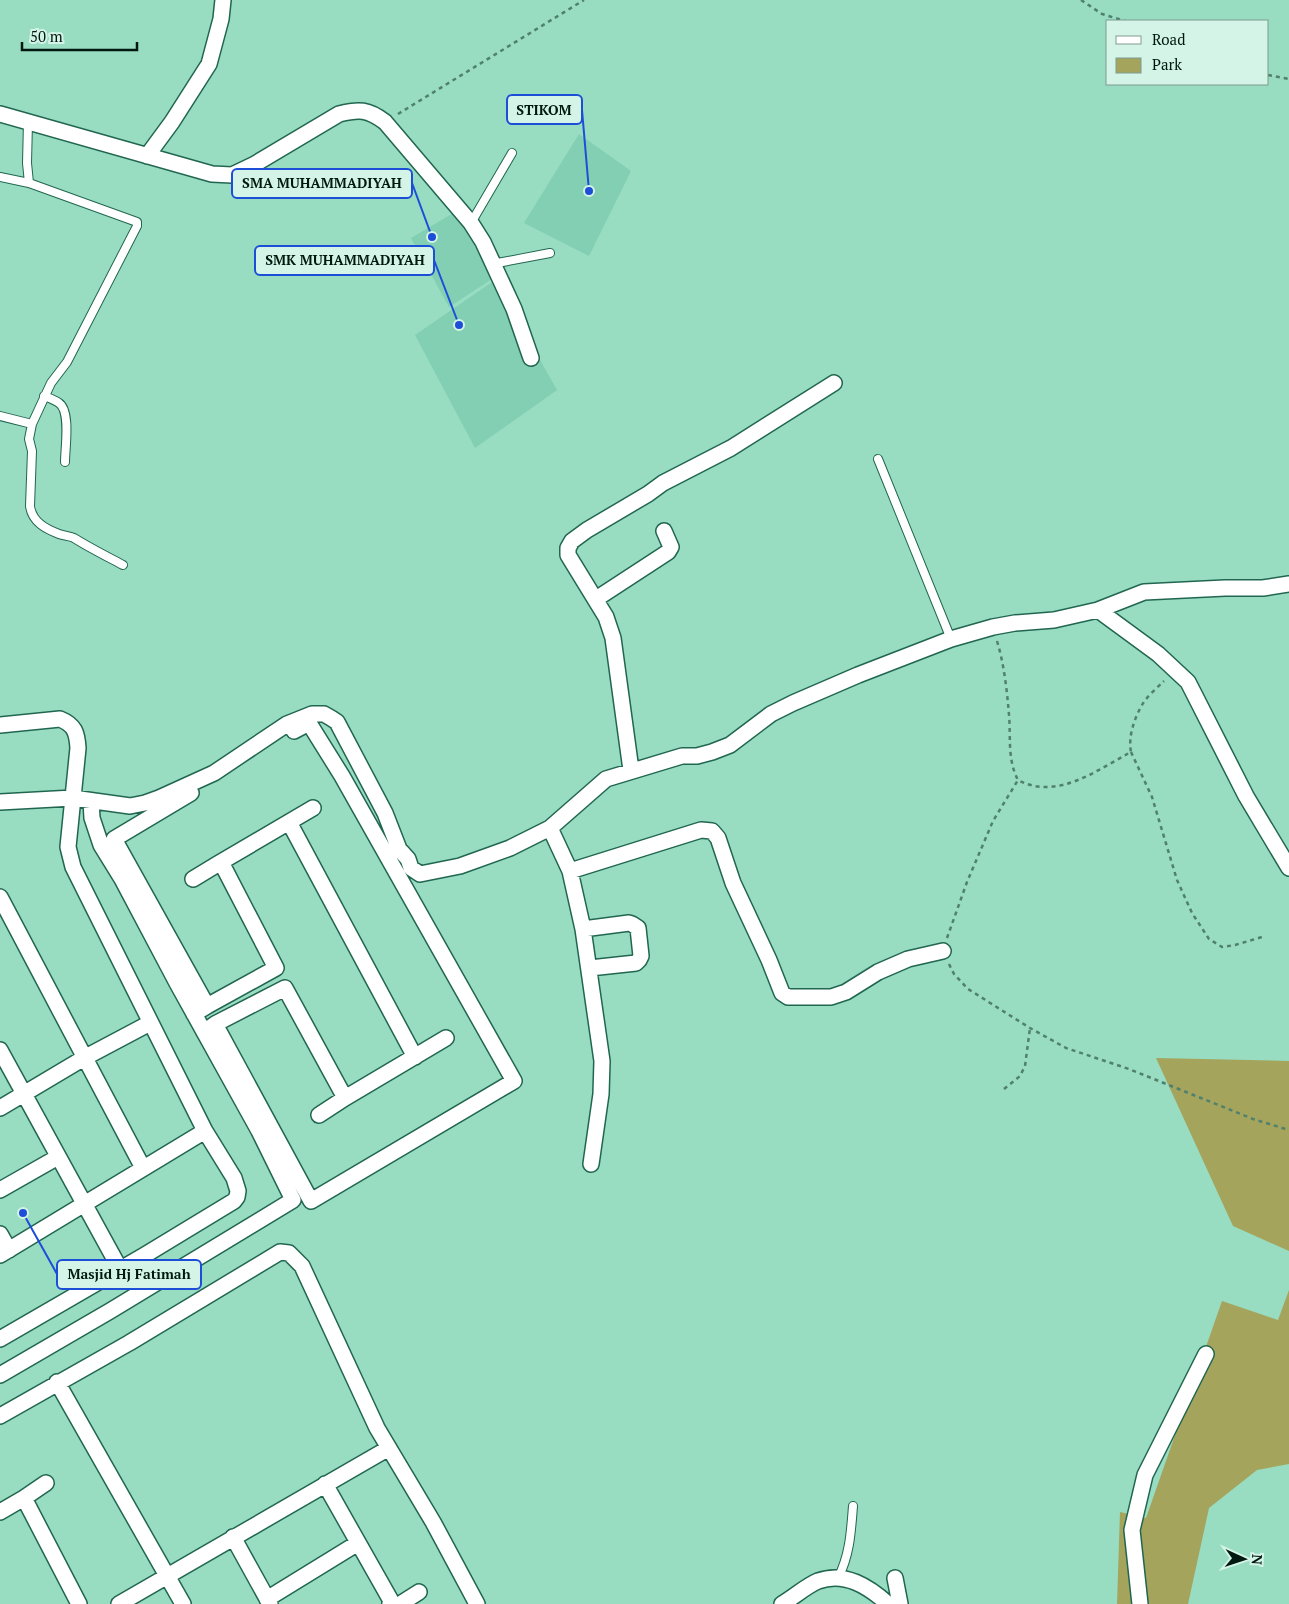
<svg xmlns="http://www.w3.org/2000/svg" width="1289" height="1604" font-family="'PT Serif',serif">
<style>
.built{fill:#83cfb3}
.green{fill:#a5a45d}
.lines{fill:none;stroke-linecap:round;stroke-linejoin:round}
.service-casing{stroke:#216650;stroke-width:10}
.minor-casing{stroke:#216650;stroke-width:18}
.path{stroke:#50806e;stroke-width:2.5;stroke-dasharray:4 4;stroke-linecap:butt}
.service{stroke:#fff;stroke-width:8}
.minor{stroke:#fff;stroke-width:15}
.leader{fill:none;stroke:#1d4ed8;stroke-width:2}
.callout-dot{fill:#1d4ed8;stroke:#d3f4e7;stroke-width:2}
.callout{fill:#d3f4e7;stroke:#1d4ed8;stroke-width:2}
.callout-label{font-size:14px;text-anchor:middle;font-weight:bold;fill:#001810}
</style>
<rect width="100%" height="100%" fill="#98dcc1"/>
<path class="built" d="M579,134L631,171L589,256L524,223Z
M455,212L495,277L449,307L411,238Z
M495,280L557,390L475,448L415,335Z"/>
<path class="green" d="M1156,1058L1289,1061V1251L1233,1226Z
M1289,1290V1464L1257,1470L1209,1508L1188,1604H1117L1120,1512L1146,1518L1222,1301L1278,1320Z"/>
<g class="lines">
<defs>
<path id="service" d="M28,122L27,163L29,183L137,222V226L67,362L51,383L32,424L29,439L32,451L30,506C32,522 46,529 59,534C64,536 70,536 74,538C90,548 106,556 123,565
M0,177L29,183
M471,223L512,153
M492,264L550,253
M44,396C49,398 55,400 59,403C71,411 65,448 65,462
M0,416L32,424
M878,459L951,639
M838,1578C850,1555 851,1531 853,1506"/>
<path id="minor" d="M0,114L212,174L232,175L255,164L339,114C359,109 368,109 385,122L471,223L483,242L514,309L531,358
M147,156L172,122L209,64L221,19L223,0
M596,599L668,552L671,547L664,531
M1098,610L1158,654L1188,682L1246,796L1289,868
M0,725L60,719C75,725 77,733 78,748L68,847L73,867L205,1131L234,1178L238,1191L237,1197L234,1201L145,1255L0,1339
M631,770L613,638L606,617L568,555V548L572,541L587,530L648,494L663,483L731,448L834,383
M191,793L114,839L207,1006L194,1014
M0,802L73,798L130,806L145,803L159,798L214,773L287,724L312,714H324L331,718L337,722L385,813L399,849L408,859L411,868L420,874L460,866L510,848L550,828L606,779L682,756H697L712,752L730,745L771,714L793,703L858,675L951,639L993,627L1015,623L1054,620L1098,610L1144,592L1225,588H1263L1289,584
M289,822L415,1057
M550,828L570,871L583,929L602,1061L601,1094L591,1164
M570,871L701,830L712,831L718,838L733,883L769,960L782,993L788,997H831L846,992L878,972L908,959L943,951
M193,879L221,862
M0,897L143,1168
M583,929L629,923L632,924L638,928L641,956L639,960L636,963L590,968
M207,1006L276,968L221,862L313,808
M215,1024L285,988L345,1098L446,1038
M204,1032L215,1024L311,1201L514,1081L342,776L309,723L294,731
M0,1050L120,1269
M0,1108L84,1058L150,1023
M319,1115L345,1098
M0,1190L58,1157
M0,1234L9,1250
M0,1255L205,1131
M0,1375L110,1311L293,1200L259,1131L177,983L122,879L101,845L92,818L91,801
M57,1382L183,1604
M0,1416L129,1343L280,1252L289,1253L302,1266L377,1428L433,1522L477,1604
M325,1484L390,1599V1604
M24,1498L46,1483
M0,1512L24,1498L79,1604
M233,1537L270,1604
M895,1578L900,1604
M267,1599L358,1543
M119,1604L389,1448
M400,1604L419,1592
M782,1604C794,1597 806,1586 818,1581C845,1571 869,1587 888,1604
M1140,1604L1132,1530L1145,1475L1206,1354"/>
</defs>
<use href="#service" class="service-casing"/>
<use href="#minor" class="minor-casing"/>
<path class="path" d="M1081,0L1102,14L1125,21
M1268,75L1289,79
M398,114L584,0
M997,641C1004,664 1007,690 1009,715C1011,737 1007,759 1018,780C1057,801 1097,770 1131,752C1128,737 1134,719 1142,705C1147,696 1157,688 1164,681
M1131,752L1152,797L1177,880L1192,913L1209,939L1222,947L1235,945L1262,937
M947,938L967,882L993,821L1018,780
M949,964L954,974L968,989L1030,1028L1066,1048L1129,1069L1253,1119L1289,1130
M1004,1089L1020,1076L1025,1066L1030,1028"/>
<use href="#service" class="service"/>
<use href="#minor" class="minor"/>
</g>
<path class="leader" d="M589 191L582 110M432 237L412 183M459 325L434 260M23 1213L57 1274"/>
<g class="callout-dot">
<circle cx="589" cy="191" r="5"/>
<circle cx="432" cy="237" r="5"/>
<circle cx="459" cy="325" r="5"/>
<circle cx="23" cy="1213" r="5"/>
</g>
<g class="callout">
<rect x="507" y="95" width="75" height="29" rx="5"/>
<rect x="232" y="169" width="180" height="29" rx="5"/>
<rect x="255" y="246" width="179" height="29" rx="5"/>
<rect x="57" y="1260" width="144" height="29" rx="5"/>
</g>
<g class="callout-label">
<text x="544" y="115">STIKOM</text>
<text x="322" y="188">SMA MUHAMMADIYAH</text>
<text x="345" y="265">SMK MUHAMMADIYAH</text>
<text x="129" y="1279">Masjid Hj Fatimah</text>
</g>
<rect x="1106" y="20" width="162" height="65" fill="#d3f4e7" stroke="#7f9c91"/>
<rect x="1116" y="36" width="25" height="8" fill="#ffffff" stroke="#7f9c91"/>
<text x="1152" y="45" font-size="15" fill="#001810">Road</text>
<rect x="1116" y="58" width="25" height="15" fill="#a5a45d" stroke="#7f9c91"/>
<text x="1152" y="70" font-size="15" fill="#001810">Park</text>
<g transform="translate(1244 1559) rotate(93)" stroke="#d3f4e7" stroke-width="4" paint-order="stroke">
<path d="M0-4L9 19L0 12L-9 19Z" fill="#001810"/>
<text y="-8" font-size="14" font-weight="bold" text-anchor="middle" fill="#001810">N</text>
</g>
<path d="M22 42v8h115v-8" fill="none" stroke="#001810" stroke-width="2.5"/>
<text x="30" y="42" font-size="15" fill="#001810" stroke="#d3f4e7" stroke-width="4" paint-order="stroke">50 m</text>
</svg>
